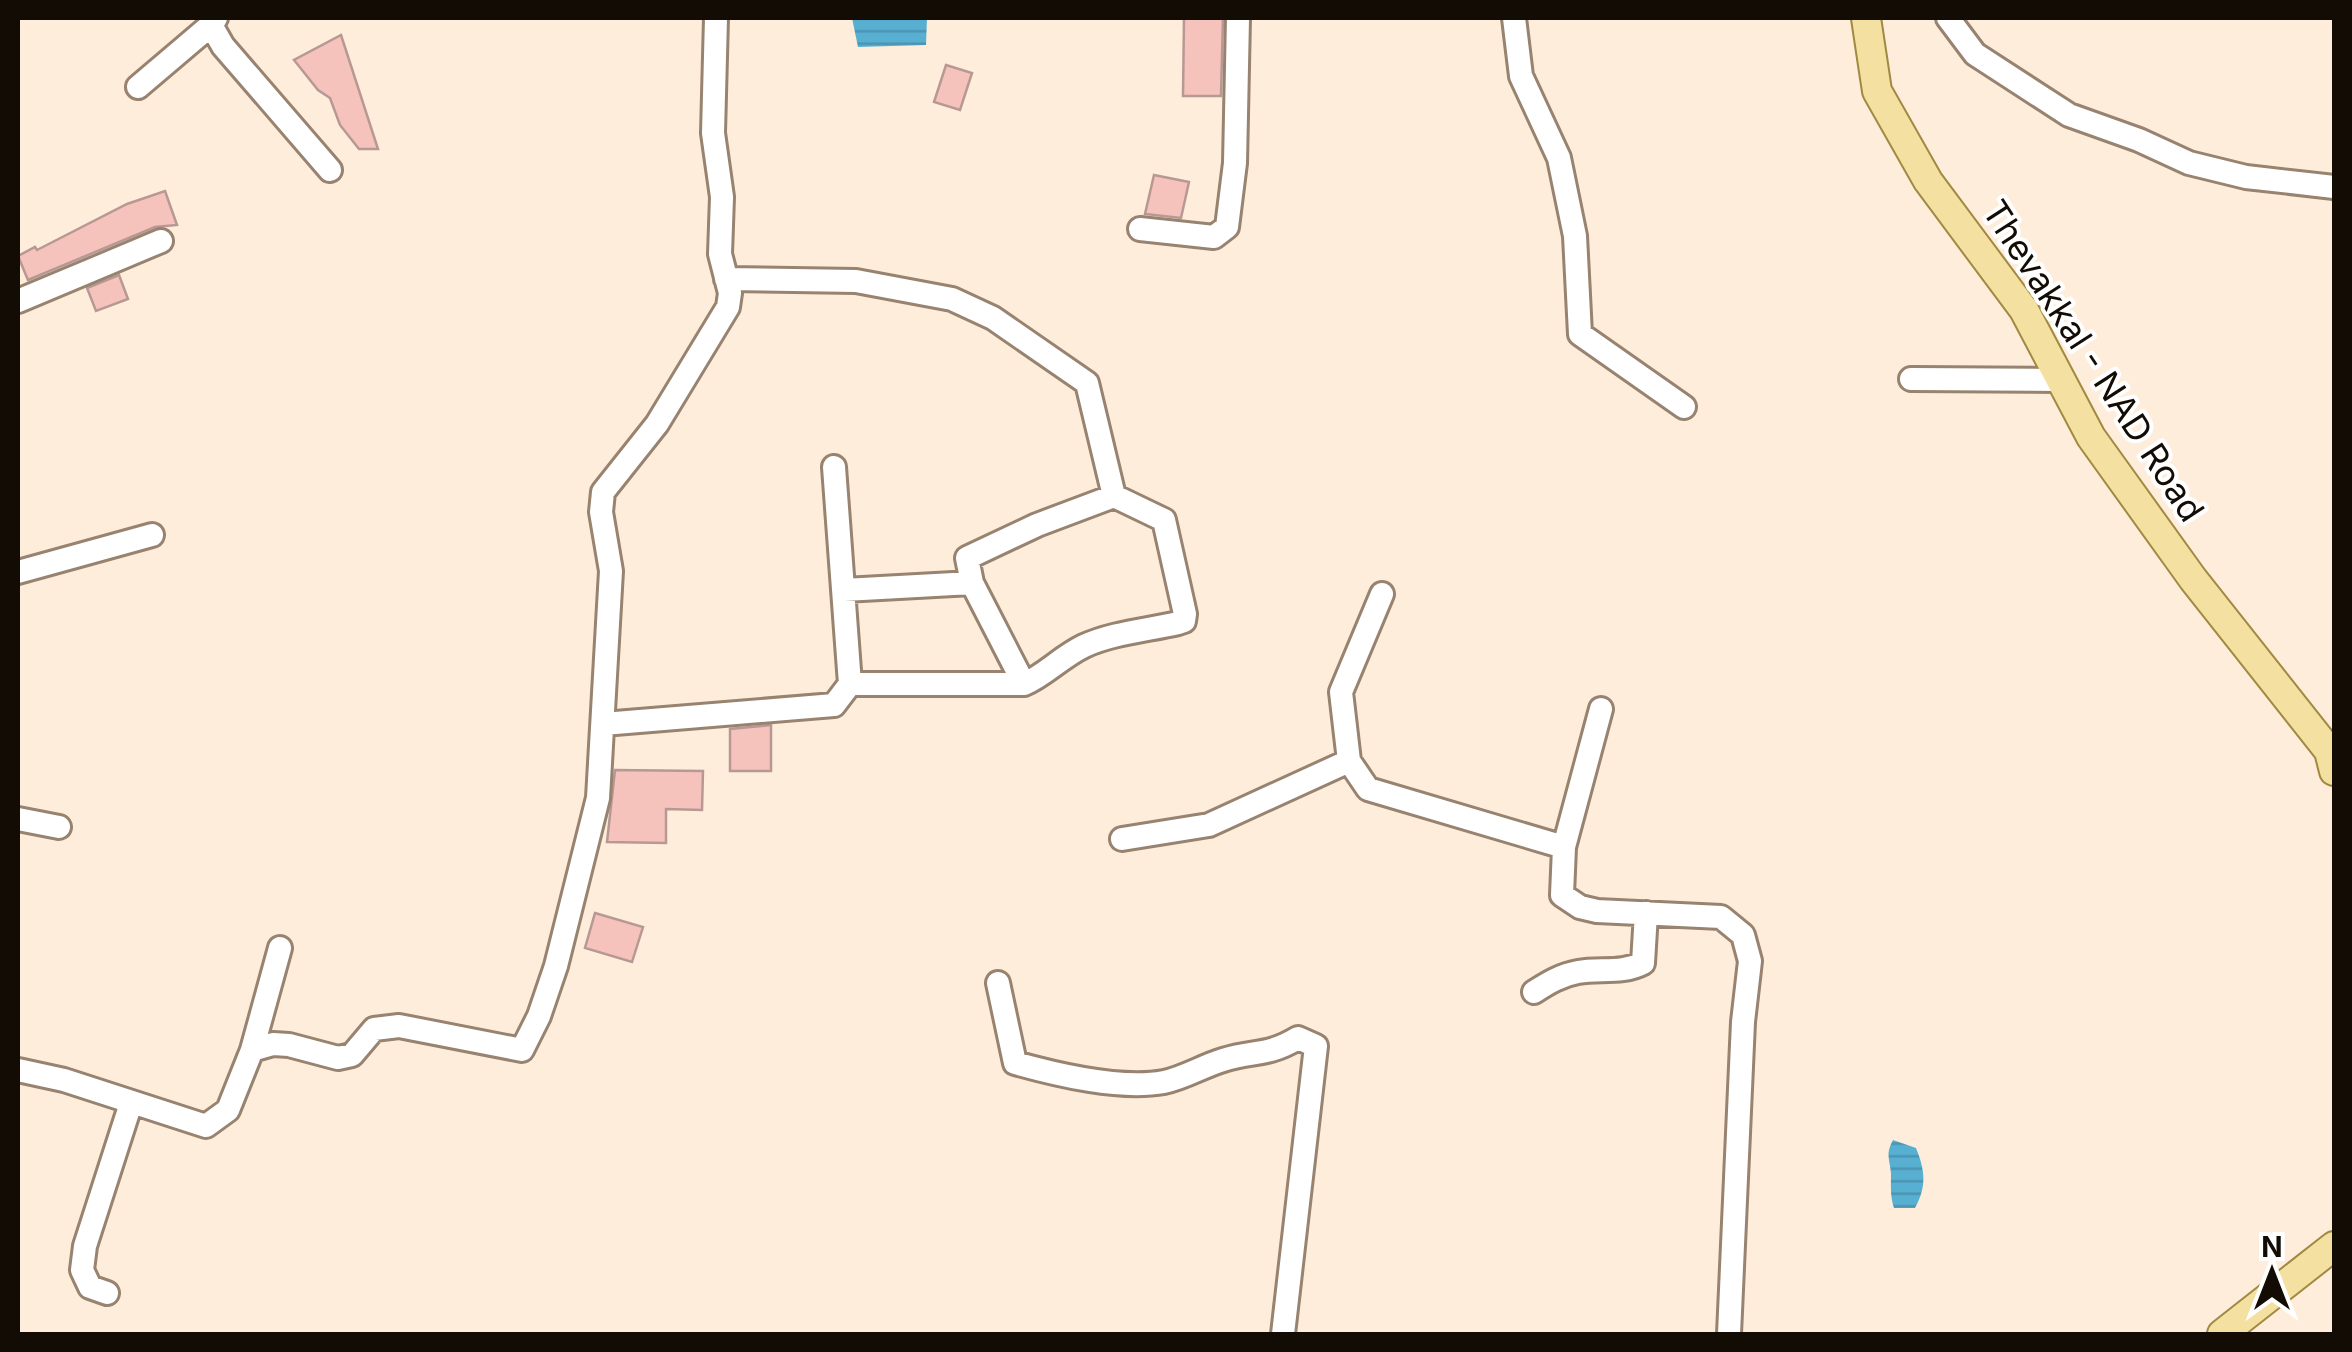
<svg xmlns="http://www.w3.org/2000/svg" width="2352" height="1352" font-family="Inter,sans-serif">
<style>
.water{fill:url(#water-rules)}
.building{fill:#f5c3bc;stroke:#b89894;stroke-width:2.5}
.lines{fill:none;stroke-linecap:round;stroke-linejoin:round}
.minor-casing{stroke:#97836f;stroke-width:28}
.major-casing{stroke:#a18942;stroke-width:32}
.minor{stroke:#fff;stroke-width:22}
.major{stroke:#f4e1a1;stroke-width:28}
.labels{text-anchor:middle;stroke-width:8;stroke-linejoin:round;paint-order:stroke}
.street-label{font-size:35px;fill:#130c05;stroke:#fff}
</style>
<defs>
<pattern id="water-rules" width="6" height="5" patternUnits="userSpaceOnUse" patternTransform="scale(2.5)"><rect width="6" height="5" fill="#57afd1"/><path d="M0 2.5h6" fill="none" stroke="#4b95b2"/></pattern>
</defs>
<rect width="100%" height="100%" fill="#ffeddb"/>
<path class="water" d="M852,18H927L926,45L858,47Z
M1893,1140L1916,1148C1925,1170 1927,1186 1915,1208H1894C1890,1195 1891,1187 1891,1174C1890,1159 1885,1155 1893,1140Z"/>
<path class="building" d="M1184,18H1223L1221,96H1183Z
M341,35L378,149H359L340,125L330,98L318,90L294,60Z
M946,65L972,73L960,110L934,102Z
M1154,175L1189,182L1181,218L1145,214Z
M165,191L177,225L155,227L28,280L18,256L35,247L37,250L127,204Z
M119,275L128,299L96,311L87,288Z
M771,725V771H730V729Z
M615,770L703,771L702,810L666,809V843L607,842Z
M595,913L643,927L632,962L585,948Z"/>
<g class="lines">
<defs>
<path id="minor" d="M1514,18L1521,76L1559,158L1575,236L1580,334L1684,407
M1948,18L1975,54L2069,115L2139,140L2189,163L2246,177L2334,187
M211,25L223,46L330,170
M138,87L211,25L216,18
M1140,229L1214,237L1227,227L1235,163L1238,18
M726,279L856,281L952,299L993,318L1087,383L1114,496
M18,301L161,241
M1911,379L2059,380
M18,572L152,535
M844,590L972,583L1024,684
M850,684H1024C1044,676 1061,657 1084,646C1112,633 1148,630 1178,623L1184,621L1185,614L1164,520L1114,496L1037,525L967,558L972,583
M1601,709L1564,847L1562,895L1580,907L1597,911L1721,917L1743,935L1750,961L1743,1022L1729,1334
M603,724L834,705L850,684L834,467
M1349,761L1341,692L1382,594
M18,819L59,827
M1122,839L1209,825L1349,761L1368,789L1564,847
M998,983L1015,1063C1058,1075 1120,1090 1164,1082C1184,1078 1203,1066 1223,1060C1254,1050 1266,1057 1298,1038L1316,1046L1283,1334
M1534,992C1548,983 1561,975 1578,972C1600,968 1622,974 1643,963L1646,913
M252,1050L280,948
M18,1070L64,1080L206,1126L228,1110L252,1050L273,1044L289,1045L338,1058L352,1055L374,1029L399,1026L522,1050L539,1016L556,966L598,798L611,571L601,512L603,492L657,424L728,307L730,293L720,254L722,197L713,133L716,18
M107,1293L90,1287L82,1270L85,1246L131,1103"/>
<path id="major" d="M1866,18L1877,91L1928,181L2024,310L2091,437L2193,579L2329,751L2334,771
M2222,1334L2334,1246"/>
</defs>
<use href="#minor" class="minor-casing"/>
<use href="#major" class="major-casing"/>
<use href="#minor" class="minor"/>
<use href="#major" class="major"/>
</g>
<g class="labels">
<g class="street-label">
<text transform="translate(2093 361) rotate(57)" y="12">Thevakkal - NAD Road</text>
</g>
</g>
<rect width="2352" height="1352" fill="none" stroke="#130c05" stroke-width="40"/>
<g transform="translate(2272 1272)" stroke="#ffffff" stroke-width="8" paint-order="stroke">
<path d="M0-8L18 38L0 25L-18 38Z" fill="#130c05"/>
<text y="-15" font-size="28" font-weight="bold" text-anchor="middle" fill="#130c05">N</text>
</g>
</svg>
